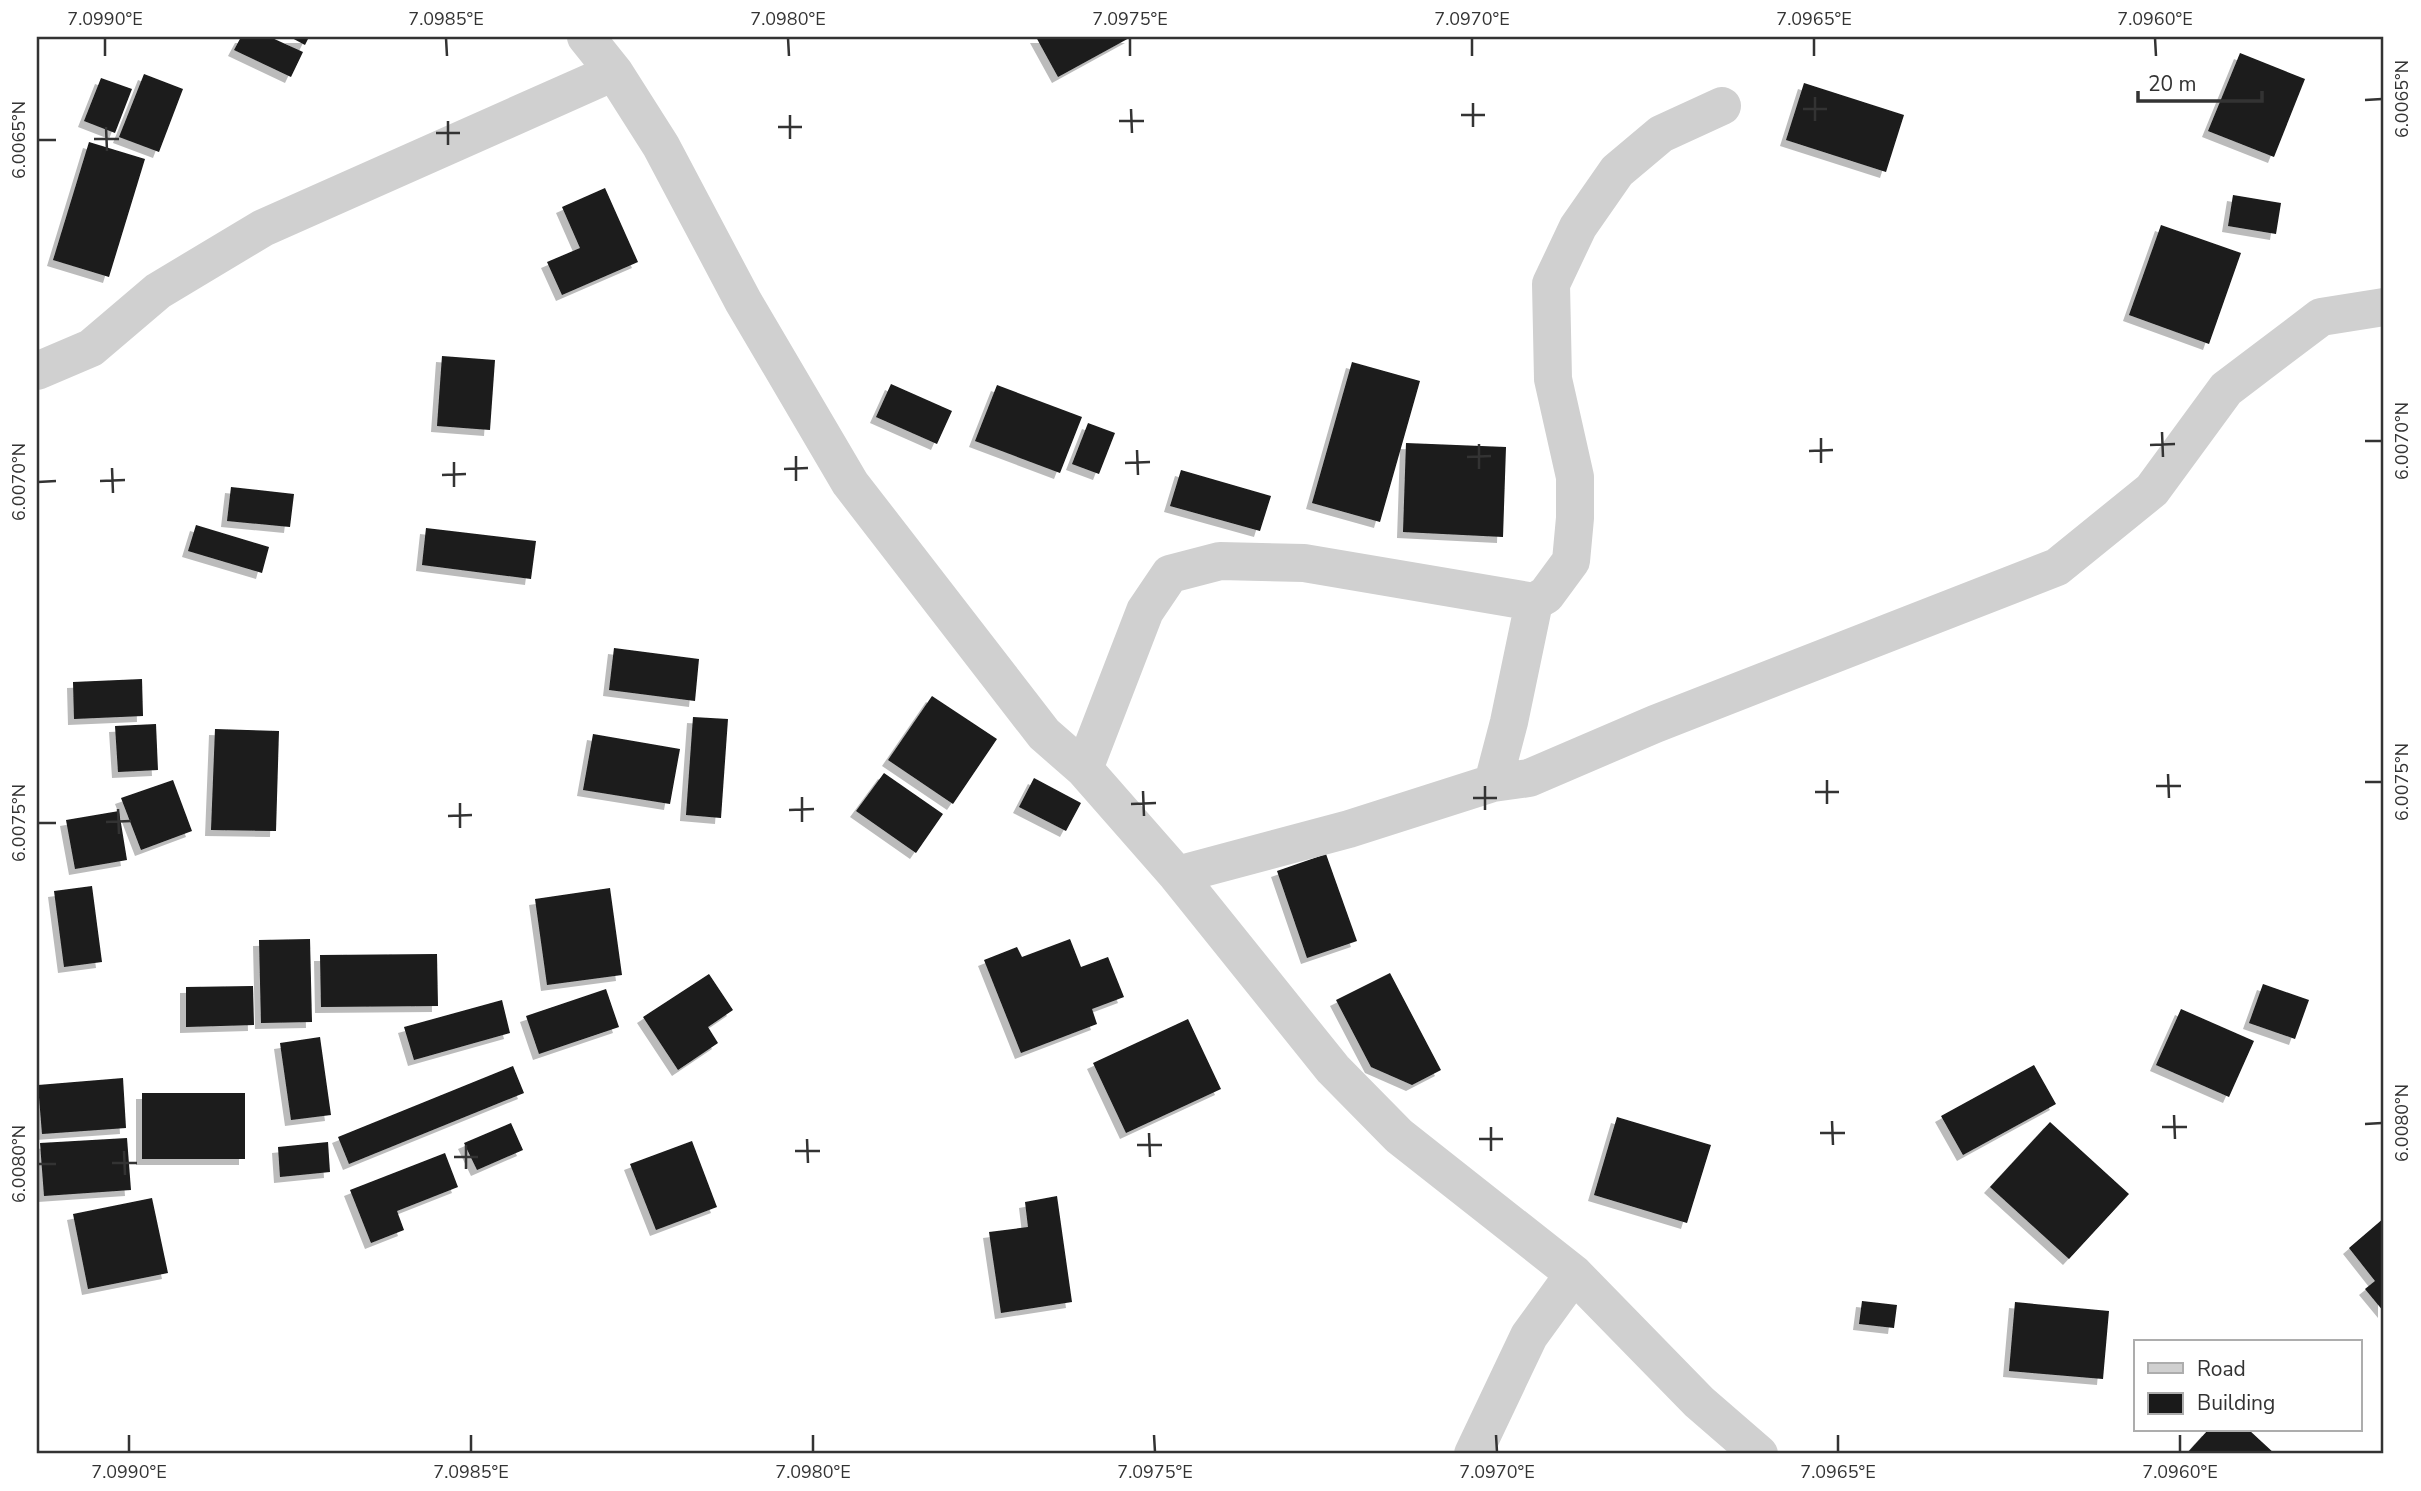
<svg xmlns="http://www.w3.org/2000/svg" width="2421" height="1491" font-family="'Nunito Sans',sans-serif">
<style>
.building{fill:#1a1a1a;filter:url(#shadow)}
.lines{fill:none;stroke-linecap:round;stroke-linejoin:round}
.street{stroke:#d0d0d0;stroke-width:38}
.ticks{fill:none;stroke:#333;stroke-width:2.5}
.neatline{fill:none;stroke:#333;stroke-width:2.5}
.ticks-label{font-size:18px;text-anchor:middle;fill:#333}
</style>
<defs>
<filter id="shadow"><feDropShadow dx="-6" dy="6" stdDeviation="0" flood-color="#0004"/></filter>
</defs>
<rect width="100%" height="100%" fill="#fff"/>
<path class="building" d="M241,37H270L303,52L291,77L234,50Z
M290,37H309L305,45Z
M1036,37H1131L1058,77Z
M2240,53L2305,79L2274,157L2208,131Z
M144,74L183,89L159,152L119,137Z
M101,78L132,89L115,133L84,121Z
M1804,83L1904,115L1886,172L1786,140Z
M89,142L145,159L109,277L53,260Z
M605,188L638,262L562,295L547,262L580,248L562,207Z
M2233,195L2281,203L2276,234L2228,226Z
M2161,225L2241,253L2209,344L2129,315Z
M442,356L495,360L490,430L437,426Z
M1352,362L1420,381L1380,522L1312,503Z
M891,384L952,411L937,444L876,417Z
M997,385L1082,417L1060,473L975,441Z
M1088,423L1115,433L1099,474L1072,464Z
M1406,443L1506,447L1503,537L1403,532Z
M1181,470L1271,496L1260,531L1170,506Z
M231,487L294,494L290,527L227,521Z
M196,525L269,547L262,573L188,551Z
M426,528L536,541L531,579L422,565Z
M614,648L699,659L695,701L609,690Z
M142,679L143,716L74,719L73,682Z
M932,696L997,739L953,804L888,760Z
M693,717L728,719L721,818L686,815Z
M156,724L158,770L118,772L115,726Z
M215,729L279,731L276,831L211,830Z
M593,734L680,749L670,804L583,790Z
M884,773L943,814L916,853L856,811Z
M1034,778L1081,803L1066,831L1019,807Z
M173,780L192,831L141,850L121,798Z
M119,811L127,860L75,869L66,820Z
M1326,854L1357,941L1307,958L1277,871Z
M92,886L102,962L64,967L54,891Z
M610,888L622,975L547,985L535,899Z
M310,939L312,1022L261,1023L259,940Z
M1070,939L1081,967L1108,957L1124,997L1092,1009L1097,1024L1021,1053L984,960L1017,947L1022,957Z
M437,954L438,1006L321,1007L320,955Z
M1390,973L1441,1070L1412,1085L1371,1067L1336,1000Z
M709,974L733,1010L708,1027L718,1043L678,1070L643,1017Z
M2263,984L2309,1000L2295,1039L2249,1023Z
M253,986L254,1025L186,1027V987Z
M606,989L619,1027L539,1054L526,1016Z
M502,1000L510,1033L414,1060L404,1027Z
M2181,1009L2254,1041L2229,1097L2156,1065Z
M1188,1019L1221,1089L1126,1133L1093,1063Z
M320,1037L331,1115L291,1120L280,1043Z
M2034,1065L2056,1104L1963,1155L1941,1116Z
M513,1066L524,1093L349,1164L338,1137Z
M123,1078L126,1128L42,1134L38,1085Z
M142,1093H245V1159H142Z
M1617,1117L1711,1145L1687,1223L1594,1195Z
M2050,1122L2129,1194L2069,1259L1990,1187Z
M511,1123L523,1150L477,1170L464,1143Z
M127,1138L131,1190L44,1196L40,1143Z
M692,1141L717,1207L656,1230L630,1164Z
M328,1142L330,1172L280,1177L278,1147Z
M445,1153L458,1187L397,1211L404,1230L371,1243L350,1190Z
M1057,1196L1072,1302L1001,1313L989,1232L1028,1227L1025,1202Z
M152,1198L168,1273L88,1289L73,1214Z
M2384,1218V1312L2365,1289L2375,1281L2349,1248Z
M1862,1301L1897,1305L1894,1328L1859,1324Z
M2015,1302L2109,1311L2103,1379L2009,1371Z
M2208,1430H2249L2275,1454H2190L2188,1452Z"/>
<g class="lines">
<path class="street" d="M586,37L614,72L661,146L743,301L850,483L1044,734L1084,769L1177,875L1333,1069L1399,1136L1574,1274L1699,1402L1759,1454
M37,371L91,348L158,291L263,228L614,72
M1084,769L1145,611L1170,574L1220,561L1304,563L1534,602L1546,595L1571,561L1575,518V477L1553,379L1551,284L1578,227L1617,171L1661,134L1722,106
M1493,783L1509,722L1534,602
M1177,875L1349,829L1493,783L1529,778L1655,724L2057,567L2152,490L2226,389L2321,317L2384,307
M1473,1454L1529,1336L1574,1274"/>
</g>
<path class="ticks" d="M105,38V56M446,38L447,56M788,38L789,56M1130,38V56M1472,38V56M1814,38V56M2155,38L2156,56M1815,97V121M2365,100L2382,99M1473,103V127M1131,109L1132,133M1803,109H1827M790,115V139M1461,115H1485M448,121V145M1119,121H1144M106,127L107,151M778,127H802M436,133H460M94,139H119M38,140H56M2162,432L2163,457M1821,438V463M2365,441H2382M1479,444V469M2150,445L2175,444M1137,450L1138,475M1809,451L1833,450M796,456V481M1467,457L1491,456M454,462V487M1125,463L1150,462M112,468L113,493M784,469L808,468M442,475L466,474M100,481L125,480M38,482L56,481M2168,774L2169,798M1827,780V804M2365,782H2382M1485,786V810M2156,786H2181M1143,791L1144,816M1815,792H1839M802,797V822M1473,798H1497M460,803V828M1131,804L1156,803M118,809L119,834M789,810L814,809M448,816L472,815M106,822L131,821M38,823H56M2174,1115L2175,1139M1832,1121L1833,1145M2365,1124L2382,1123M1491,1127V1151M2162,1127H2187M1149,1133L1150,1157M1820,1133H1845M807,1139L808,1163M1479,1139H1503M466,1145V1169M1137,1145H1162M124,1151L125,1175M795,1151H820M454,1157H478M112,1163H137M38,1164H56M129,1435V1452M471,1435V1452M813,1435V1452M1154,1435L1155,1452M1496,1435L1497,1452M1838,1435V1452M2180,1435V1452"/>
<rect width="2421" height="1491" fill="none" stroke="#ffffff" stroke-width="77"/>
<rect x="2134" y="1340" width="228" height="91" fill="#ffffff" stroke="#adadad" stroke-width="2"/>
<rect x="2148" y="1363" width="35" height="10" fill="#d0d0d0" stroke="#adadad" stroke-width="2"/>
<text x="2197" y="1376" font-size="21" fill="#333333">Road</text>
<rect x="2148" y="1393" width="35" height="21" fill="#1a1a1a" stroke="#adadad" stroke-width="2"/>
<text x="2197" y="1410" font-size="21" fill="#333333">Building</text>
<path d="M2138 91v10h124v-10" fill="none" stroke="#333333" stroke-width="3.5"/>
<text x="2148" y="91" font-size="21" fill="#333333" stroke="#ffffff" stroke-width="5" paint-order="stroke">20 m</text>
<rect x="38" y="38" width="2344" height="1414" class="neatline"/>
<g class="ticks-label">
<text x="105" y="25">7.0990°E</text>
<text x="446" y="25">7.0985°E</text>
<text x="788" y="25">7.0980°E</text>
<text x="1130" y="25">7.0975°E</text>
<text x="1472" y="25">7.0970°E</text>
<text x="1814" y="25">7.0965°E</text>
<text x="2155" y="25">7.0960°E</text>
<text transform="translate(2402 99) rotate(-90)" y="6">6.0065°N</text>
<text transform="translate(19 140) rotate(-90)" y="6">6.0065°N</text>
<text transform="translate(2402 441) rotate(-90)" y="6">6.0070°N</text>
<text transform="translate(19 482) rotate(-90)" y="6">6.0070°N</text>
<text transform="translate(2402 782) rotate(-90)" y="6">6.0075°N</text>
<text transform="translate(19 823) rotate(-90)" y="6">6.0075°N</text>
<text transform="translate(2402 1123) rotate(-90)" y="6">6.0080°N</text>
<text transform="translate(19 1164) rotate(-90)" y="6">6.0080°N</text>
<text x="129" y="1478">7.0990°E</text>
<text x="471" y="1478">7.0985°E</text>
<text x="813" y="1478">7.0980°E</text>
<text x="1155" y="1478">7.0975°E</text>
<text x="1497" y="1478">7.0970°E</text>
<text x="1838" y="1478">7.0965°E</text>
<text x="2180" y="1478">7.0960°E</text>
</g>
</svg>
